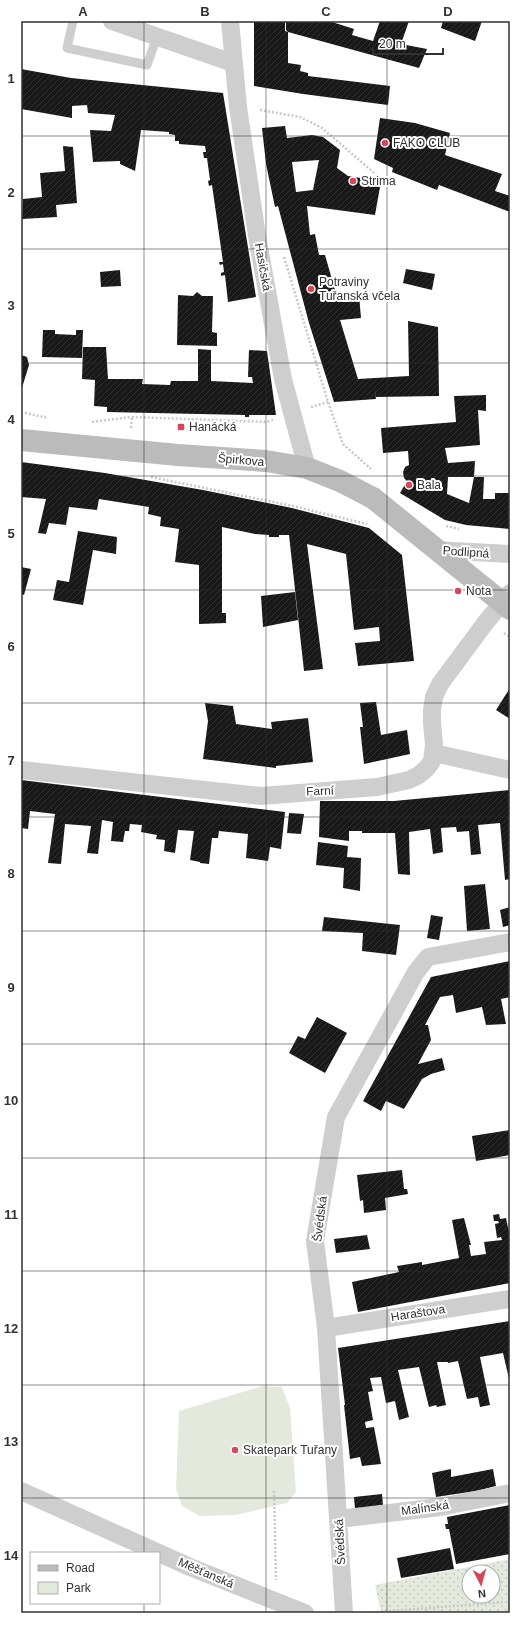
<svg xmlns="http://www.w3.org/2000/svg" width="531" height="1634" font-family="Arial,sans-serif">
<style>
.green{fill:url(#green-dots);fill-rule:evenodd}
.pitch{fill:#e4e9dd}
.building{fill:url(#building-hatch);fill-rule:evenodd}
.lines{fill:none;stroke-linecap:round;stroke-linejoin:round}
.path{stroke:#c8c8c8;stroke-width:2.5;stroke-dasharray:2 2;stroke-linecap:butt}
.lane{stroke:#cecece;stroke-width:9}
.street{stroke:#cecece;stroke-width:18}
.secondary{stroke:#bbb;stroke-width:22}
.grid{fill:none;stroke:#313131;stroke-width:1;stroke-opacity:0.55}
.poi-dot{fill:#d24858;stroke:#fff;stroke-width:1.5}
.labels{text-anchor:middle;stroke-width:4;stroke-linejoin:round;paint-order:stroke}
.poi-label{font-size:12px;fill:#313131;stroke:#fff;text-anchor:start}
.street-label{font-size:12px;fill:#313131;stroke:#fff}
.neatline{fill:none;stroke:#313131;stroke-width:1.5}
.grid-label{font-size:13px;text-anchor:middle;font-weight:bold;fill:#313131}
</style>
<defs>
<pattern id="green-dots" width="8" height="8" patternUnits="userSpaceOnUse"><rect width="8" height="8" fill="#e4e9dd"/><path d="M2 2h.1M6 6h.1" fill="none" stroke="#c4c8be" stroke-width="1.8" stroke-linecap="round"/></pattern>
<pattern id="building-hatch" width="6" height="6" patternUnits="userSpaceOnUse"><rect width="6" height="6" fill="#181818"/><path d="M-1 1l2-2M0 6l6-6M5 7l2-2" fill="none" stroke="#313131"/></pattern>
</defs>
<rect width="100%" height="100%" fill="#fff"/>
<path class="green" d="M510,1559V1613H381L375,1585ZM469,1572H493V1596H469Z"/>
<path class="pitch" d="M263,1386L282,1387L290,1408L296,1492L287,1503L236,1515L200,1516L182,1506L176,1489L179,1411Z"/>
<path class="building" d="M254,21H285V31L288,32V63L301,65L300,71L308,73V76L390,86L388,105L303,94L254,86Z
M286,21H329L354,29L352,35L373,41L380,21H409L401,44L427,49L419,68L288,32L286,30Z
M443,21H482L475,41L441,28Z
M21,69L71,78L223,93L256,297L228,302L225,275L221,276V273L224,272L223,264L220,265L219,262H223L212,185L209,186L208,181L210,180L207,158H204L203,152H206L205,146L179,144V141H175V135L169,134V132L141,130L135,171L120,164V161L93,162L90,130L111,131L115,115L88,113L87,105L72,106V118L21,109Z
M380,118L415,123L450,133L445,155L502,174L495,191L510,196V212L439,185L437,190L392,172L393,168L374,159Z
M285,126L287,138L312,135L323,137L340,150L337,168L348,176L367,179L380,187L375,215L307,206L310,235L315,234L319,255H325L335,290L344,297L359,295L361,318L340,320L358,379L409,376L408,321L438,327L439,396L376,397L375,389L376,399L334,402L309,323L278,206L275,207L266,164L262,128ZM319,160L313,190L296,192L292,162Z
M63,146L73,147L77,203L56,205L57,217L22,219L23,199L42,197L40,173L65,171Z
M406,269L435,274L432,290L403,283Z
M120,270L121,286L101,287L100,272Z
M197,292L202,296H213L212,332L217,333V346L177,345L178,295L193,296Z
M43,330H55V334L76,335V330H83L82,358L42,357Z
M83,347H106L108,379H143L142,384L170,385L171,381H198V349L211,350V381L253,383L252,377H248L249,350L267,351L276,415H249V417H245V415L107,412V407L94,406L95,380L82,379Z
M21,355L27,357L29,365L21,391Z
M486,395V411L478,410L480,445L445,448L448,463L475,461L474,477H448L447,494L469,503L474,477H484L483,499H495V493H510V529L466,525L445,520L400,493L407,481L404,478L403,472L405,467L409,465L408,451L383,453L381,428L456,422L454,396Z
M21,462L105,473L203,490L292,508L369,528L402,555L414,661L358,666L355,643L380,641L379,627L354,630L346,554L307,544L323,669L304,671L289,535H279V537H269V535L255,534L222,527V613H226V623L199,624V565L175,562L179,529L160,526L161,517L148,514L149,507L99,499L97,510L69,507L66,525L49,523L46,534L38,533L46,499L21,497Z
M78,531L117,537L116,554L93,550L83,605L53,600L57,580L69,582Z
M21,567L31,569L24,595L21,594Z
M295,592L298,620L263,627L261,596Z
M510,688V719L496,710Z
M376,702L381,735L407,730L410,754L364,764L360,727H363L360,703Z
M205,703L233,706L236,724L272,729L271,722L308,718L313,762L276,766V768L203,759L208,721Z
M21,780L285,812L281,849L270,847L268,861L246,858L248,834L219,831L218,838H212L209,864L200,863V862L190,860L194,831L178,830L175,853L164,851L165,840L156,839L157,835L141,832L142,825L130,824L129,831H125L123,842L111,841L113,822L102,820L98,854L87,853L91,826L65,824L61,864L48,863L55,814L30,811L28,829L21,828Z
M510,790V879L505,880L500,823L478,825L481,854L471,855L469,831L457,832L456,827L441,828L443,852L433,854L430,829L409,832L410,875L398,874L395,833H362V831H349V841L319,837L320,801H394Z
M289,813L304,814L301,834L287,833Z
M318,842L348,846L347,857L361,858L360,891L343,888L344,868L316,865Z
M485,884L490,929L467,931L464,886Z
M510,907V925L503,927L500,910Z
M431,915L443,917L439,940L427,938Z
M324,917L400,925L396,955L362,951L363,933L322,931Z
M510,961V997L501,999L506,1024L486,1025L482,1007L456,1013L453,995L440,997L425,1025H428L431,1040L418,1064L442,1058L445,1070L431,1074L422,1079L404,1109L386,1101L381,1111L363,1101L431,977Z
M317,1017L347,1033L325,1073L289,1053L298,1036L305,1039Z
M510,1130V1155L476,1161L472,1136Z
M402,1170L404,1189H407L408,1194L385,1198L386,1210L364,1213L363,1200L360,1201L357,1175Z
M499,1214L500,1219L506,1218L510,1237V1283L358,1312L352,1282L399,1272L397,1266L422,1262V1265L459,1258L452,1220L464,1218L471,1245H469L471,1256L486,1254L484,1242L502,1240L501,1237L497,1238L495,1224L499,1223L498,1221H494L493,1215Z
M367,1235L370,1249L336,1253L334,1239Z
M510,1321V1383L503,1353L480,1357L490,1405L480,1407L478,1397L467,1399L458,1361L448,1363V1362H437L446,1405L437,1407L436,1405L429,1407L419,1367L398,1370L409,1417L399,1420L395,1401L386,1403L381,1377L370,1378L373,1391L368,1392L373,1420L365,1422L366,1428L374,1427L381,1464L362,1466L360,1457L350,1459L344,1405H345L338,1348Z
M451,1469V1477L493,1469L496,1486L476,1491L436,1497L432,1473Z
M382,1494L383,1505L355,1509L354,1497Z
M510,1505V1554L456,1564L449,1529H446L445,1524H448L447,1517Z
M450,1548L454,1569L401,1578L397,1558Z"/>
<g class="lines">
<path class="path" d="M260,110L300,117L322,128L380,178L385,185
M284,257L328,402L343,444L371,469
M311,407L328,402
M21,412L48,418
M92,422L132,417L267,422L273,420
M131,428L132,417
M151,477L293,506L367,524
M446,526L459,529
M504,633L510,637
M274,1491L276,1580
M365,1613L504,1602"/>
<path class="lane" d="M73,21L67,48L147,65L157,37"/>
<path class="street" d="M112,21L233,63
M230,21L238,107L257,236L283,379L307,468
M435,550L510,554
M434,753L510,770
M21,770L261,796L377,787L409,780L419,775L427,768L432,761L434,745L432,723V710L434,697L440,684L486,622L510,593
M326,1328L510,1299
M21,1491L190,1567L305,1613
M339,1519L440,1507L510,1493
M344,1613L326,1328L315,1241L336,1117L416,972L428,957L510,942"/>
<path class="secondary" d="M21,440L178,455L266,461L307,468L340,481L373,498L510,609"/>
</g>
<path class="grid" d="M144,21V1553M266,21V1613M387,21V1613M21,136H510M21,249H510M21,363H510M21,476H510M21,590H510M21,703H510M21,817H510M21,931H510M21,1044H510M21,1158H510M21,1271H510M21,1385H510M21,1498H510M144,1603V1613"/>
<g class="poi-dot">
<circle cx="385" cy="143" r="4"/>
<circle cx="353" cy="181" r="4"/>
<circle cx="311" cy="289" r="4"/>
<rect x="177" y="423" width="8" height="8" rx="2"/>
<circle cx="409" cy="485" r="4"/>
<circle cx="458" cy="591" r="4"/>
<circle cx="235" cy="1450" r="4"/>
</g>
<g class="labels">
<g class="poi-label">
<text x="393" y="147">FAKO CLUB</text>
<text x="361" y="185">Strima</text>
<text x="319" y="286">Potraviny<tspan x="319" dy="14">Tuřanská včela</tspan></text>
<text x="189" y="431">Hanácká</text>
<text x="417" y="489">Bala</text>
<text x="466" y="595">Nota</text>
<text x="243" y="1454">Skatepark Tuřany</text>
</g>
<g class="street-label">
<text transform="translate(263 267) rotate(80)" y="4">Hasičská</text>
<text transform="translate(241 460) rotate(5)" y="4">Špirkova</text>
<text transform="translate(466 552) rotate(4)" y="4">Podlipná</text>
<text transform="translate(320 791) rotate(-2)" y="4">Farní</text>
<text transform="translate(320 1219) rotate(-83)" y="4">Švédská</text>
<text transform="translate(418 1313) rotate(-9)" y="4">Haraštova</text>
<text transform="translate(425 1508) rotate(-8)" y="4">Malínská</text>
<text transform="translate(340 1542) rotate(-93)" y="4">Švédská</text>
<text transform="translate(206 1573) rotate(23)" y="4">Měšťanská</text>
</g>
</g>
<rect width="531" height="1634" fill="none" stroke="#ffffff" stroke-width="44"/>
<rect x="30" y="1552" width="130" height="52" fill="#ffffff" stroke="#adadad"/>
<rect x="38" y="1565" width="20" height="6" fill="#bbbbbb" stroke="#adadad"/>
<text x="66" y="1572" font-size="12" fill="#313131">Road</text>
<rect x="38" y="1582" width="20" height="12" fill="#e4e9dd" stroke="#adadad"/>
<text x="66" y="1592" font-size="12" fill="#313131">Park</text>
<g transform="translate(481 1584) rotate(174)"><circle r="19" fill="#ffffff" stroke="#adadad"/>
<path d="M0-3L7 15L0 10L-7 15Z" fill="#d24858"/>
<text y="-6" font-size="11" font-weight="bold" text-anchor="middle" fill="#313131">N</text>
</g>
<path d="M373 48v6h70v-6" fill="none" stroke="#313131" stroke-width="2"/>
<text x="379" y="48" font-size="12" fill="#313131" stroke="#ffffff" stroke-width="3" paint-order="stroke">20 m</text>
<rect x="22" y="22" width="487" height="1590" class="neatline"/>
<g class="grid-label">
<text x="83" y="16">A</text>
<text x="205" y="16">B</text>
<text x="326" y="16">C</text>
<text x="448" y="16">D</text>
<text x="11" y="83">1</text>
<text x="11" y="197">2</text>
<text x="11" y="310">3</text>
<text x="11" y="424">4</text>
<text x="11" y="538">5</text>
<text x="11" y="651">6</text>
<text x="11" y="765">7</text>
<text x="11" y="878">8</text>
<text x="11" y="992">9</text>
<text x="11" y="1105">10</text>
<text x="11" y="1219">11</text>
<text x="11" y="1333">12</text>
<text x="11" y="1446">13</text>
<text x="11" y="1560">14</text>
</g>
</svg>
